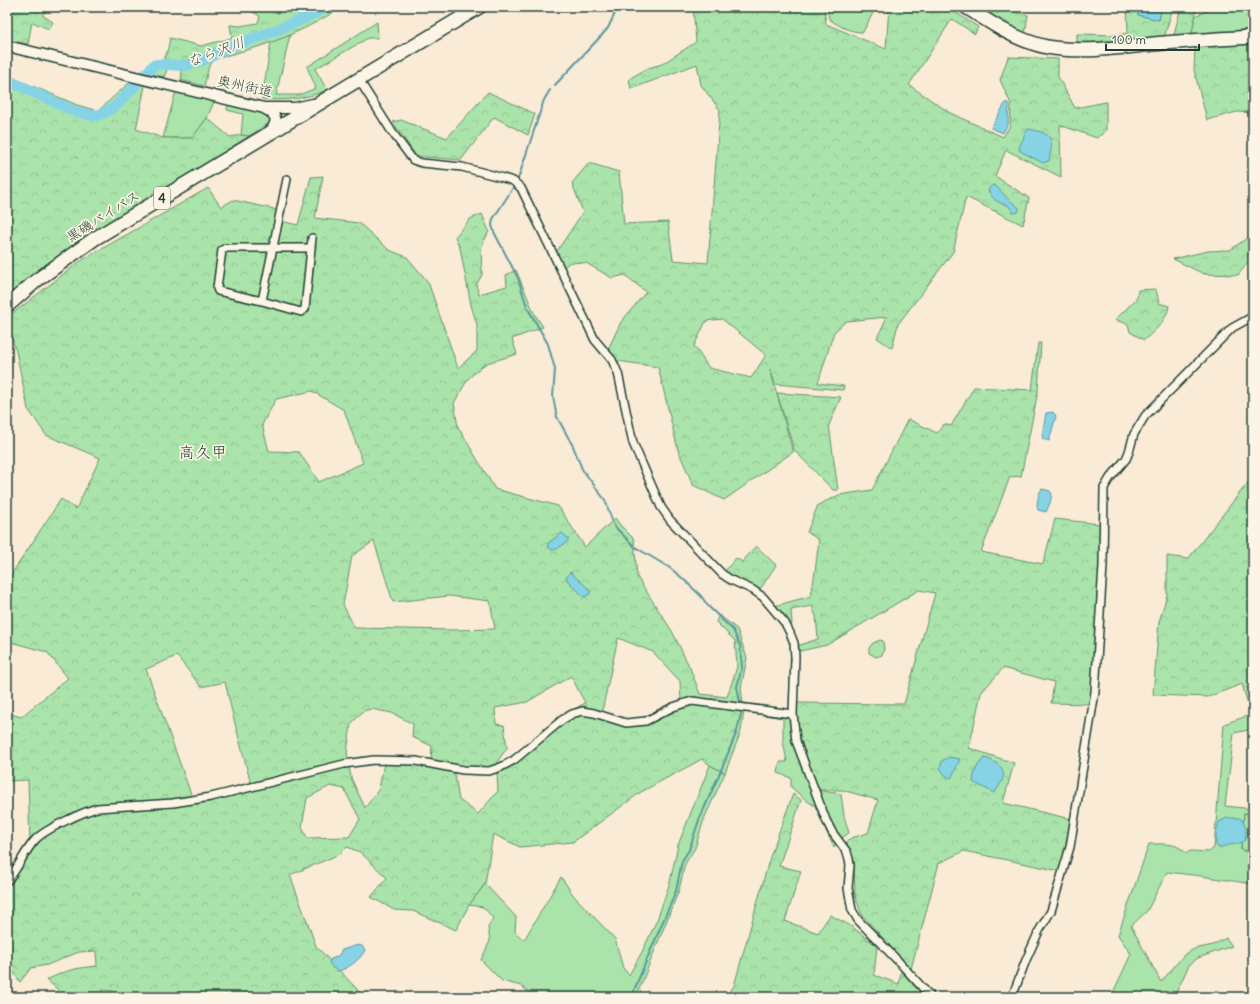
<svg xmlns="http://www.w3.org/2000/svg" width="1260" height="1004" font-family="Delius,'Klee One',sans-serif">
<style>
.grass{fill:#aae4aa;stroke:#64906f}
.forest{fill:url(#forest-crowns);stroke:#64906f;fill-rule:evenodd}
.water{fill:#87d3e6;stroke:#5d979f}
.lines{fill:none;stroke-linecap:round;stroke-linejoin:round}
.stream{stroke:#5d979f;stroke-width:2}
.river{stroke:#87d3e6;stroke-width:11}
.street-casing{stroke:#1f3d34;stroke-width:10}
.secondary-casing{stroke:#1f3d34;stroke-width:13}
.highway-casing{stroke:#1f3d34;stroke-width:16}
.street{stroke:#fcf5e5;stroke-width:7}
.secondary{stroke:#fcf5e5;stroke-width:10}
.highway{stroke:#fcf5e5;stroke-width:13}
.labels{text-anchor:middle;stroke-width:3.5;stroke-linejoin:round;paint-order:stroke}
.shield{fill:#fcf5e5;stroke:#617469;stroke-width:1}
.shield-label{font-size:13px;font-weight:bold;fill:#1f3d34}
.street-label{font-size:14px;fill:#1f3d34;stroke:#fcf5e5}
.water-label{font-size:15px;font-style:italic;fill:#345b58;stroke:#fcf5e5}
.quarter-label{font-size:16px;fill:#1f3d34;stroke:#fcf5e5}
</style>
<defs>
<pattern id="forest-crowns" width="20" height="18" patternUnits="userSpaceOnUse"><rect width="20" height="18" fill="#aae4aa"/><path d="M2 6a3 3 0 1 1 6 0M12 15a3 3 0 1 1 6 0" fill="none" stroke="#92c493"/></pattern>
</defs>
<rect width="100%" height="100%" fill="#f9ebd6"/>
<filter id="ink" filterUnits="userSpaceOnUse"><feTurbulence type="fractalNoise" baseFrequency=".025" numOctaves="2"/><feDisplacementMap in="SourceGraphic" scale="8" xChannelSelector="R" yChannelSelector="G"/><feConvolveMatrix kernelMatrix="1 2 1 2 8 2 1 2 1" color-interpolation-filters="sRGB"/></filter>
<g filter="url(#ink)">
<path class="grass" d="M827,7H876L863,32C849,32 839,26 829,19Z
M1216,7H1253V30L1191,37L1195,16Z
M377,22L378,38H368L315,69L327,90C305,99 285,101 262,99L271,42L290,35L276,95H299L316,88L307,67Z
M176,91L214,102L207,118L192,138H163Z
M228,104L259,111L270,116L269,123L249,136L241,135L243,114L227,110Z
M744,705L790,710L817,790L841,794L844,816L849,833L842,838L834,848L815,806L806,800L791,787V778L778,773L780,762H787L783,741V718L744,712Z
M1253,714V729L1234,733L1225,806L1253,809V814L1244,813L1241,850L1253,853V884L1201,876L1167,872L1147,911L1131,926L1161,982L1184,955L1194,949L1213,945L1226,938L1232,946L1198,958L1189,965L1174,997H1111L1131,954L1118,935L1149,844C1161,844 1177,842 1186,853L1191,851L1209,852L1214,848L1224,724Z
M710,765L725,773L704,819L695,848L685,864L679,890L636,997H535L521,986L502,981L481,960L490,941L488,927L493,918L483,907L469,905L485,884L516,917L515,932L524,940L561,877L574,896L615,939L623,968L629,975L642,952L657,920L670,882L678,845Z"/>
<path class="forest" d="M14,7H51L42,15L53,22L49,29L32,22L28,44L7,40V22Z
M244,7H342C320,21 297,33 272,42C254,49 234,53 215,59L209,66L204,86L181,80L182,71L168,67L164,77L152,74C165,62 167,55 170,38L201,46L232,38L230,25L240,26L258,23L260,16Z
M693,7H824L826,24L886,49L889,7H947L978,27L975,34L952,19L909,85L950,113L1003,137L1010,126L1011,104L1000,80L1008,57L1058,59V77L1075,108L1106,102V131L1097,138L1060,125L1061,177L1006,150L995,176L1029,198L1023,225L966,197L953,252L898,324L892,348L877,338L887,317L846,321L834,332L818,383L844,386L843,390L775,384L770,369L793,452L724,500L693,485L678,450L658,367L618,361L608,349L621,322L646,292L625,275L612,278L586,263L570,262L562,269L555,254L583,212L572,183L589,163L619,172L624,224L668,222L673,260L708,263L720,110L701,85L697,64L631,89L629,79L648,68L662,64L696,42ZM722,319L766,355L751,378L709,368L694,346L706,321Z
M977,7H997V9L1028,15L1025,33L986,13Z
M1127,7H1140L1138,15L1159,20L1162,7H1173L1164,38L1077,43V34L1116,35L1128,33Z
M1181,7H1197L1191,37L1173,38Z
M1253,41V113L1237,112L1207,120L1194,70L1195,46Z
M7,75L77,105L98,111L130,82L145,86L136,129L163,138H192L207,118L230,137L241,135L249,136L180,180L93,232L7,296Z
M488,92L535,114L528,135L494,117L461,160L416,156L393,122L401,120L447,138Z
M323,176L315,218L359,223L389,250L407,257L428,282L458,368L477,351V325L471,305L460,248L455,237L470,219L482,214L489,231L481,248L482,275L476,285L479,294L507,286L506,275L516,270L534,313L543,327L512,339L517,354L487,363L481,367L468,379L454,403L458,427L495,489L558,506L585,547L615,518L620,525L634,539L637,577L672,631L690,668L700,694L727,697L737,667L735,641L716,622L719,615L737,629L747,658L741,688L744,712L741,731L725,773L710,765L702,759L641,792L573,842L520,847L493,834L485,884L469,905L456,930L413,911L394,910L371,897L387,878L360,852L347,847L340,854L290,875L316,946L356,988L363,997H115L113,991L102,990V997H53L58,990L47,980C66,970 76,968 97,966L96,951L79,952L47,965L31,968L20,982L7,962V875L30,842L28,780L7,781V713L21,717L68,678L47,652L7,641V581L61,499L76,509L100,458L46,435L28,409L16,351L7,324V318L79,262L208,188L221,207L233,200L278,210L276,220L298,225L311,177ZM312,391L344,410L363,463L319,482L299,452L269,451L262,425L276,399ZM374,541L393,602L449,596L490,601L495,629L451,630L355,628L343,605L352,556ZM618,638L653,652L680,681L681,702L644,718L625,719L602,711ZM177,656L201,687L225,682L233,716L251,784L192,797L146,669ZM571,676L585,703L571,711L497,772L498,791L478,814L459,800L453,764L475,769L494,766L507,748L504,725L496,724L495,708L527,702ZM371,709L392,713L413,724L412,737L432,746L431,762L385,758L379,789L365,808L351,778L347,752L351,724L363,711ZM330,786L344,789L360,819L349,837L307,838L302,827L307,798Z
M1253,234V256L1238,275L1204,274L1173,259L1208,251L1230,250Z
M1156,289L1159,303L1169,306C1167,320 1155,331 1144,340L1130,332L1128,324L1115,320L1137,298L1138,290Z
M1038,343H1041L1038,391L1021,476L1010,477L981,552L1043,564L1055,519L1100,524L1101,570L1093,688L1090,704L1051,703L1054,682L1003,668L981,693L969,748L1014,763L1003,803L1071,819L1068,846L1060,871L964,851L939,863L911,969L862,915L855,896L854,861L846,842L851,838L868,833L878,800L842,790H817L799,741L795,703L904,704L935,593L919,590L827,645L800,651L797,646L818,639L816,616L812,606L791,610L792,624L789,626L774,606L811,596L815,572L819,540L807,532L818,505L839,495L872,490L908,419L937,433L944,424L951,426L974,387L1032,390Z
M777,393L841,397L829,425L838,490H833L794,450Z
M1253,476V714L1251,715L1242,684L1208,697L1153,695L1159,622L1167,595V556L1188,559Z
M756,546L776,565L759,591L732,578L724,572L736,558L742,562Z
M880,640L883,641L884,649L882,655L876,657L869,653V648L873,643Z
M793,794L801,800L779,866L801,871L785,921L818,933L830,915L851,926L877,946L874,975L899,984L901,971L924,997H725L734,986L770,857Z
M1244,813L1253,814V853L1241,850Z"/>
<path class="water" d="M1140,7H1162L1159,20L1138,15Z
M1006,102L1009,104L1008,124L1003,133L991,128Z
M1029,129C1053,134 1054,137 1049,161L1043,163L1020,151L1019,148L1027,130Z
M995,185L1010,201L1016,205L1019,208V211L1016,213L1013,212L1008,205C999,204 992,199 988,190L991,186Z
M1053,412L1056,416L1049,441L1043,439L1042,435L1046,413Z
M1042,489L1050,491L1052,494L1050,503L1046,512L1038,510C1036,505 1038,493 1042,489Z
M562,533L568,538V541L557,549L552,550L548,547V543Z
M570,572L590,590V594L584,597L568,581L566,578Z
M949,757L960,759L952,777L950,778L945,775L940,768L942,761Z
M985,758C1006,765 1009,775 994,793L973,782C973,774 978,762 985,758Z
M1227,818H1240C1246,825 1247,830 1245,840L1238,844L1228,845L1219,848L1216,845V833L1219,822Z
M358,945L362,946L365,950C361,959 347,970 337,971L332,967L329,962L331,959L338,956L342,950Z"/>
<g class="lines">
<path class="stream" d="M555,85L602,35L608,28L618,7
M518,179L544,100L550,90
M513,188L493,219L492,225L494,232L518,278L527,307L548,344L555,369L553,397L557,417L573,446L582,469L605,500L614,526L635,547L670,568L681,577L701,596L708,606L733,630L740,645L742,667L737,687L741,706
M632,997L635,988L647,959L676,891L682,861L689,850L699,820L722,768L737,731L742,710"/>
<path class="river" d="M7,80L74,111L94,116L104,113L116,106L154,65C165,62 177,67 188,65C204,62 218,52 233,46C265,34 297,24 326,7"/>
<defs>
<path id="street" d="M359,80L392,132L413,160L422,163L462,167L500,177L513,181L521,188L595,340L612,360L618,373L633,443L661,507L670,520L722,574L731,580L753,590L763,597L785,623L790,633L794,643L795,657L793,714L796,741L826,820L832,832L847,852L849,859L850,865L848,888L852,910L858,920L899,962L931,997
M226,248H311L305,309L301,312L262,301L218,291L217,288L222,250Z
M311,248L312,238
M262,301L287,179
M7,881C18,869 24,852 35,840C45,829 83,812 97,808L173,803L211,797L344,764L374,760L416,761L463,770L489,771L501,767L514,760L562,720L572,714L582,711L594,713L626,723L646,721L673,707L692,701L793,714
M1012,997L1026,960L1039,931L1051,911L1070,847L1095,692L1103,566L1104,488L1110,478L1126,459L1129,452L1134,434L1145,416L1232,328L1250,318L1253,317"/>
<path id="secondary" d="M7,46L264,108H295L313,104
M264,108C277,115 279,120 270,132"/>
<path id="highway" d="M966,7C991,23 1017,41 1047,47C1082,53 1118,48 1153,44C1186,41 1220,39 1253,37
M7,306L37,280L94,239L479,7"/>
</defs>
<use href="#street" class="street-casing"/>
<use href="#secondary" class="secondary-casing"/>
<use href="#highway" class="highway-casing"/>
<use href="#street" class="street"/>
<use href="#secondary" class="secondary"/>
<use href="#highway" class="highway"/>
</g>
</g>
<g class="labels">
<rect class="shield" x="154" y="187" width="16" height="22" rx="3"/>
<g class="shield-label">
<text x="162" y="203">4</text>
</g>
<g class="street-label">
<text transform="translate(245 86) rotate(12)" y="5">奥州街道</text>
<text transform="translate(103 216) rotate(-32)" y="5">黒磯バイパス</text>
</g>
<g class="water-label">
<text transform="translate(216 52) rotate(-20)" y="5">なら沢川</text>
</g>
<g class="quarter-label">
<text x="203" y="458">高久甲</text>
</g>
</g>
<rect width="1260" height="1004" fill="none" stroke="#fcf5e5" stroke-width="24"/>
<rect x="12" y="12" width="1236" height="980" fill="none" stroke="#1f3d34" stroke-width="1.5" filter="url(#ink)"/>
<path d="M1106 44v6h93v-6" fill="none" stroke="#1f3d34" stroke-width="2"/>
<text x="1112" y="44" font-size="12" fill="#1f3d34" stroke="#fcf5e5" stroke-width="3" paint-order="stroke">100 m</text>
</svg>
